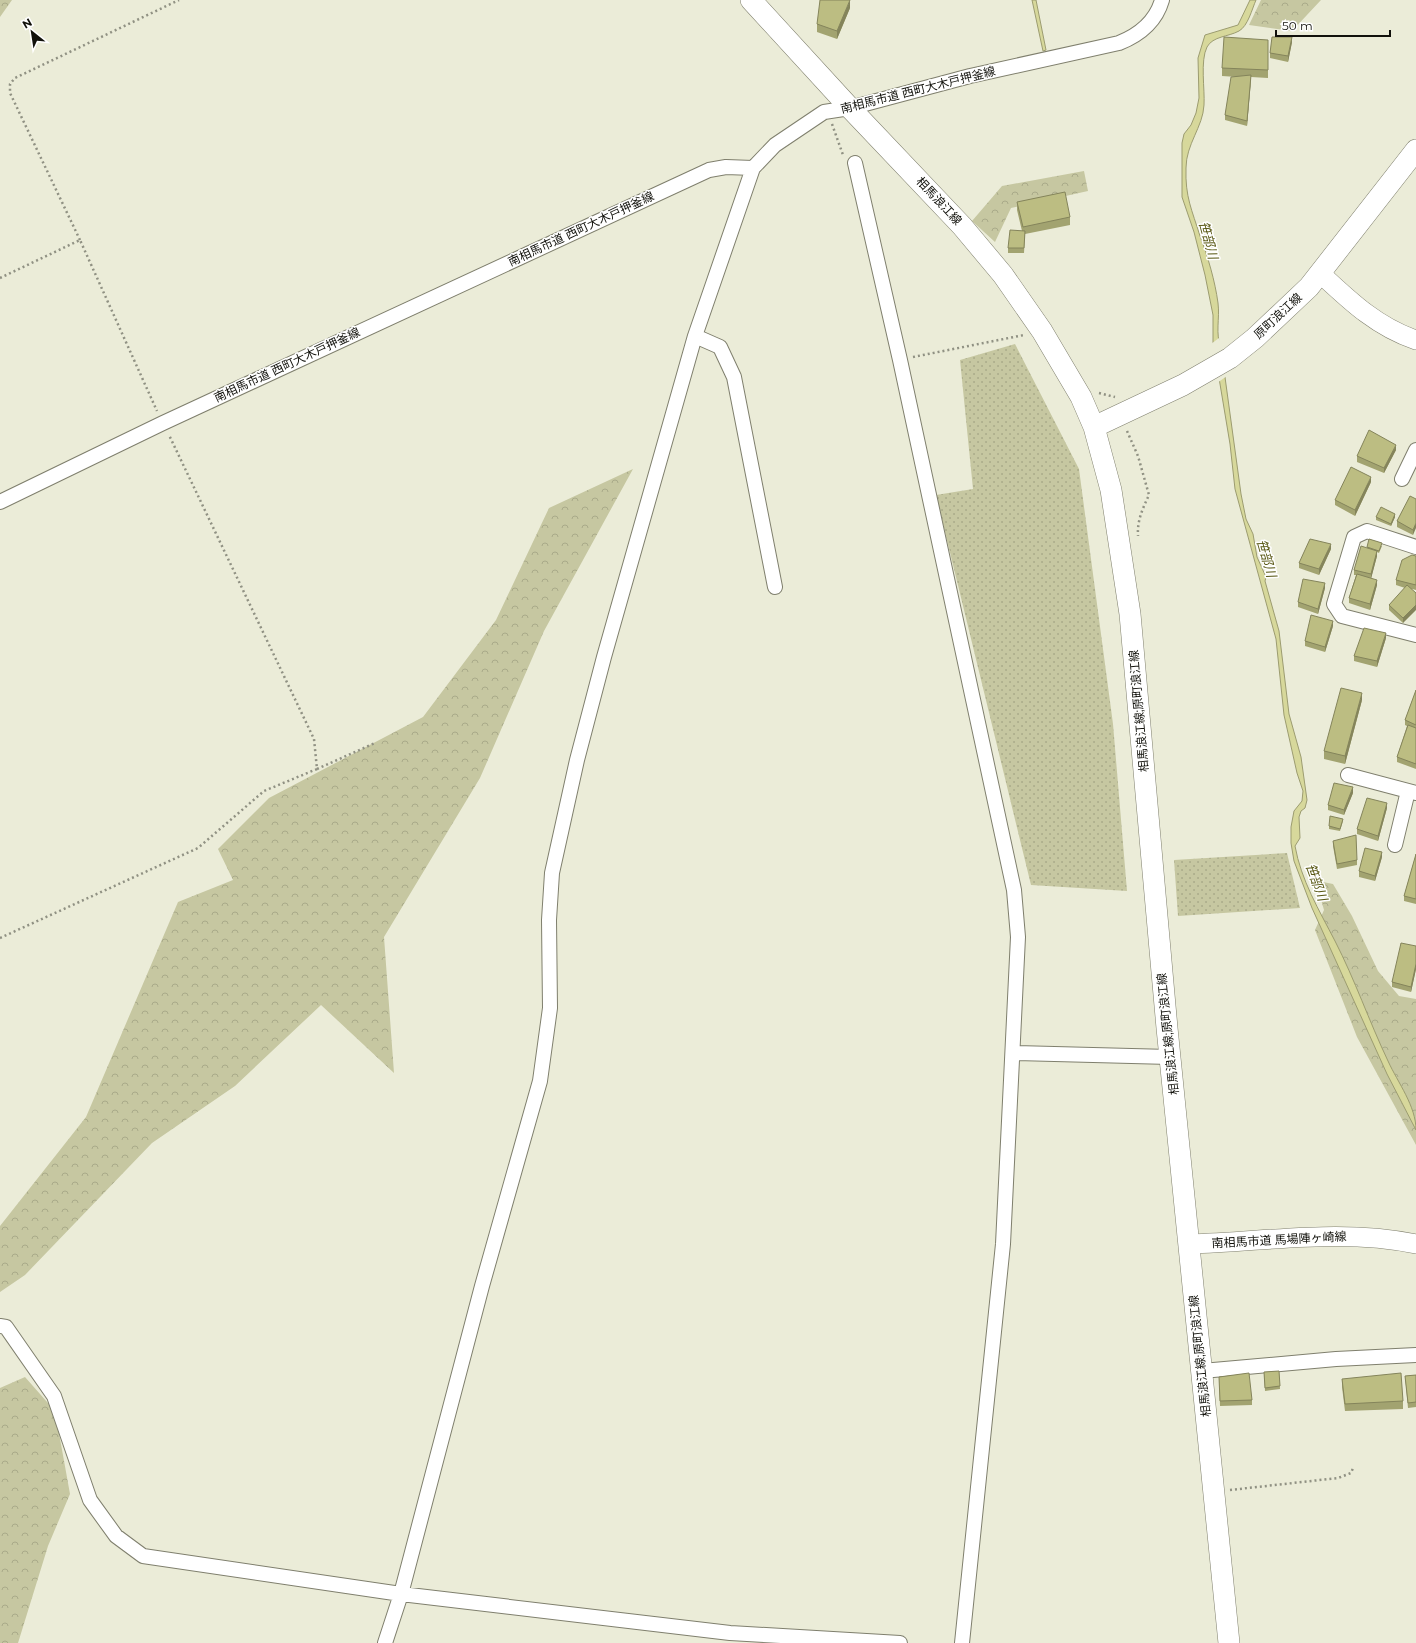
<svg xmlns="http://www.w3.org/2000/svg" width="1416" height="1643" font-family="Montserrat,'Noto Sans JP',sans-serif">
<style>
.grass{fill:url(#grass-dots)}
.forest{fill:url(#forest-crowns)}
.water{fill:#d7d89b;stroke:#9c9c70}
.pier{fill:#ebecd8}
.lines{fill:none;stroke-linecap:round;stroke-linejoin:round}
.street-casing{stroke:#7f7f6d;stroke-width:16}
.secondary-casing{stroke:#7f7f6d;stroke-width:20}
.primary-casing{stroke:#7f7f6d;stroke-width:22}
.path{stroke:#909183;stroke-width:2.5;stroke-dasharray:2 3;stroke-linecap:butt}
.street{stroke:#fff;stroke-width:14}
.secondary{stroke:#fff;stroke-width:19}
.primary{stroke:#fff;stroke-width:21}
.wall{fill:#a2a370}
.shaded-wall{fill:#84845b}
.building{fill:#bcbd82;stroke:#84845b}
.labels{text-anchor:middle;stroke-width:3;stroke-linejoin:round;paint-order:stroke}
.street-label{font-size:12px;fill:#11110b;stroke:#fff}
.water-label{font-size:13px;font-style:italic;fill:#595814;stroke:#fff}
</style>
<defs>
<pattern id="grass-dots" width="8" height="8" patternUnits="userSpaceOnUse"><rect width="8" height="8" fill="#c6c7a1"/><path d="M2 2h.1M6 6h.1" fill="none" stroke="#a9aa89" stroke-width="1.8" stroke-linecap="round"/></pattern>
<pattern id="forest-crowns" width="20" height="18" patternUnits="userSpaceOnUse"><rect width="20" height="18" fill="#c6c7a1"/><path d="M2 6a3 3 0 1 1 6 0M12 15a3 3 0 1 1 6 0" fill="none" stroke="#a9aa89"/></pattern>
</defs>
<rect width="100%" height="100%" fill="#ebecd8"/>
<path class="grass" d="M1015,344L1079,469L1113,724L1127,891L1031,885L936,495L973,489L960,360Z
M1287,853L1300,908L1178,916L1174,860Z"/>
<path class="forest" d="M0,0H12L0,17Z
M1261,0H1321L1292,31L1249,25Z
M1084,171L1088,191L1011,208L995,242L972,221L1002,186Z
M633,469L544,631L480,778L384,937L394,1073L321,1005L235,1086L152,1143L25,1275L0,1292V1226L86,1117L178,902L233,880L218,849L269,798L423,717L496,620L549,508Z
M1323,882L1333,884L1352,916L1378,971L1399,996L1416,999V1145L1357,1037L1315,930L1324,910L1320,896Z
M25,1377L55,1411L70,1494L48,1546L18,1643H0V1388Z"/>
<path class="water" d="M1032,0H1036L1046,50L1043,51Z
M1250,0H1256C1252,9 1248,26 1239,31C1228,37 1213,36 1207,47C1200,61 1205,89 1204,105C1203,127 1186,144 1186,168C1185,197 1192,210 1200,236C1208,257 1215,281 1218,303C1220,319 1215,333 1221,348L1241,494L1246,519L1253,534L1257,557L1266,577L1265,581L1279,631L1289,714L1301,757L1307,800L1305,808L1301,811L1299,817L1300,838L1295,846C1301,880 1319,910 1335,941C1355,980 1369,1021 1388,1061C1398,1083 1416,1106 1416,1130L1387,1074L1312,908L1294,861L1291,843V827L1294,811L1302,801L1303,791L1297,773L1284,715L1276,639L1235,489L1230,444L1213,342V315L1205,275L1194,232L1182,197V143L1184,134L1191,125L1196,113L1199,98L1198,58L1205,35L1238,25Z"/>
<path class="pier" d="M1219,338L1223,348L1227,376L1217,383L1211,344Z"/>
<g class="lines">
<defs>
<path id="street" d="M855,163L900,360L1014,890L1018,937L1003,1244L962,1643
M695,336L720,347L734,377L775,587
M1402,479L1416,450
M0,502L163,423L709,170L726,167L753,168L775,145L824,112L850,108L970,76L1119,43C1139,35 1156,21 1162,0
M1416,547L1367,531L1354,537L1334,604L1342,616L1416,635
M1348,775L1416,793
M1395,845L1408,791
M1014,1053L1170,1057
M0,1326L6,1327L54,1396L90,1500L116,1536L143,1556L401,1594L730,1633L900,1643
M1202,1371L1336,1359L1416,1355
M385,1643L401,1594L482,1286L540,1081L550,1008L549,920L552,873L577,760L604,657L695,336L753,168"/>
<path id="secondary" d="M1320,273C1350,301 1377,327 1416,340
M1190,1244C1265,1242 1341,1228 1416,1244"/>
<path id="primary" d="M751,0L850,108L962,226L1003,275L1042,331L1081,397L1094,427L1111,490L1130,614L1167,1028L1229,1643
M1094,427L1183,385L1230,358L1255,338L1309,287L1416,150"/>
</defs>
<use href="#street" class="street-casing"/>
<use href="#secondary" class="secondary-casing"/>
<use href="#primary" class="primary-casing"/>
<path class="path" d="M832,124L843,155
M80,240L10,93V84L15,78L179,0
M0,278L80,240L157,411
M913,357L1024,335
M1099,393L1115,397
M1127,431L1138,456L1149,495C1143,508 1137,520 1138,536
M317,769L375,743
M0,938L198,848L264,791L317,769L314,739L169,435
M1230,1490L1338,1478L1351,1473L1353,1468"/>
<use href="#street" class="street"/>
<use href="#secondary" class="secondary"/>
<use href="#primary" class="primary"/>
</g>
<path class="wall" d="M850,8L837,39L817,32V24Z
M1268,40V78L1251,77L1247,126L1225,120V115L1237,77L1222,76V68Z
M1292,42L1288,62L1270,58V53Z
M1017,202L1070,217V225L1025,234L1024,253H1008V248L1022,231L1017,210Z
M1396,450L1384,473L1357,462V456Z
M1371,482L1355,516L1335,505V500Z
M1416,499L1413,535L1397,527V521Z
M1376,517H1395L1391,526L1376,520Z
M1382,546L1379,553L1377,552V556L1371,578L1377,585L1370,610L1349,603V598L1356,575H1354V570L1367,548V547Z
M1331,549L1319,575L1299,568V563Z
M1416,556V590L1412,589L1403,623L1389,610V605L1405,588L1396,585V580Z
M1325,588L1318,614L1298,607V602Z
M1333,626L1325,652L1305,646V641Z
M1386,638L1377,667L1354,661V656Z
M1416,690V769L1397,762V757L1407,726L1405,725V720Z
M1362,700L1345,764L1324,759V751Z
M1353,793L1344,815L1328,810V805Z
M1387,808L1378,841L1357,834V829Z
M1343,821L1340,831L1329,829V826Z
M1333,841L1357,860V865L1337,869L1333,846Z
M1416,854V904L1404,901V896Z
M1382,857L1375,881L1359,877V871Z
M1416,946V969L1411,992L1392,987V982Z
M1279,1371L1280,1389L1265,1391L1264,1372Z
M1416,1375V1407L1408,1408L1405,1376Z
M1219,1377L1252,1400V1405L1220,1406Z
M1342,1379L1403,1401V1409L1345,1411L1342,1387Z"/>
<path class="shaded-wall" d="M850,0V8L837,39V31Z
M1292,37V42L1288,62V56Z
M1251,75V80L1247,126V121Z
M1396,445V450L1384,473V468Z
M1371,477V482L1355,516V510Z
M1395,514V517L1391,526V524Z
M1416,523V528L1413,535V530Z
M1331,544V549L1319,575V569Z
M1377,551V556L1371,579V574Z
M1377,580V585L1370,610V604Z
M1325,583V588L1318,614V609Z
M1416,605V610L1403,623V618Z
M1333,621V626L1325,652V647Z
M1386,633V638L1377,667V661Z
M1362,693V700L1345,764V756Z
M1353,787V793L1344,815V810Z
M1387,803V808L1378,841V836Z
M1382,852V857L1375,881V876Z
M1416,964V969L1411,992V987Z"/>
<path class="building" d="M820,0H850L837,31L817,24Z
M1224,37L1268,40V70L1222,68Z
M1272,37H1292L1288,56L1270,53Z
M1251,75L1247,121L1225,115L1231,77Z
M1065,192L1070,217L1023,227L1017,202Z
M1010,230L1025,231L1024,248H1008Z
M1369,430L1396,445L1384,468L1357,456Z
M1351,467L1371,477L1355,510L1335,500Z
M1410,496L1416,499V523L1413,530L1397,521Z
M1381,507L1395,514L1391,524L1376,517Z
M1310,539L1331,544L1319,569L1299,563Z
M1369,539L1382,543L1379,551L1367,547Z
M1361,546L1377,551L1371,574L1354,570Z
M1412,555L1416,556V585L1396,580L1402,560Z
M1357,574L1377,580L1370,604L1349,598Z
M1303,579L1325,583L1318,609L1298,602Z
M1407,585L1416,593V605L1403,618L1389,605Z
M1311,615L1333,621L1325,647L1305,641Z
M1364,628L1386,633L1377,661L1354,656Z
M1341,688L1362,693L1345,756L1324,751Z
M1416,690V725L1405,720Z
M1408,725L1416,728V764L1397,757Z
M1334,783L1353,787L1344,810L1328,805Z
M1367,798L1387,803L1378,836L1357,829Z
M1330,816L1343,819L1340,829L1329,826Z
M1356,835L1357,860L1337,864L1333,841Z
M1365,848L1382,852L1375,876L1359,871Z
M1416,854V899L1404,896Z
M1401,943L1416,946V964L1411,987L1392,982Z
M1279,1371L1280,1386L1265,1388L1264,1372Z
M1249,1373L1252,1400L1220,1401L1219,1377Z
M1401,1373L1403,1401L1345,1404L1342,1379Z
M1416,1375V1402L1408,1403L1405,1376Z"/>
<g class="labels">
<g class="street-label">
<text transform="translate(918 90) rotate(-14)" y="4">南相馬市道 西町大木戸押釜線</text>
<text transform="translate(939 201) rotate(47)" y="4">相馬浪江線</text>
<text transform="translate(581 229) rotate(-25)" y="4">南相馬市道 西町大木戸押釜線</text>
<text transform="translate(1278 316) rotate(-43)" y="4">原町浪江線</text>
<text transform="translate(287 365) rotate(-25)" y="4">南相馬市道 西町大木戸押釜線</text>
<text transform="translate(1139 711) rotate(-95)" y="4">相馬浪江線;原町浪江線</text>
<text transform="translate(1168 1034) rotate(-96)" y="4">相馬浪江線;原町浪江線</text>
<text transform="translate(1279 1240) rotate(-3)" y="4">南相馬市道 馬場陣ヶ崎線</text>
<text transform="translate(1200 1356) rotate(-96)" y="4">相馬浪江線;原町浪江線</text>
</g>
<g class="water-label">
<text transform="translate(1209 240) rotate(75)" y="5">笹部川</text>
<text transform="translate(1267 558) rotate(74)" y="5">笹部川</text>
<text transform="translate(1317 882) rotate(70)" y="5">笹部川</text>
</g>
</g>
<g transform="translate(32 32) rotate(330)" stroke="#ffffff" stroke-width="3" paint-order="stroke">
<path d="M0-3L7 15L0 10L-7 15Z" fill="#11110b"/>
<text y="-6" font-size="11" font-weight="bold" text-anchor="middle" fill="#11110b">N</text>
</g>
<path d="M1276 30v6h114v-6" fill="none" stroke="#11110b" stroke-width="2"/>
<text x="1282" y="30" font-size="12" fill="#11110b" stroke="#ffffff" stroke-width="3" paint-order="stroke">50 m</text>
</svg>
